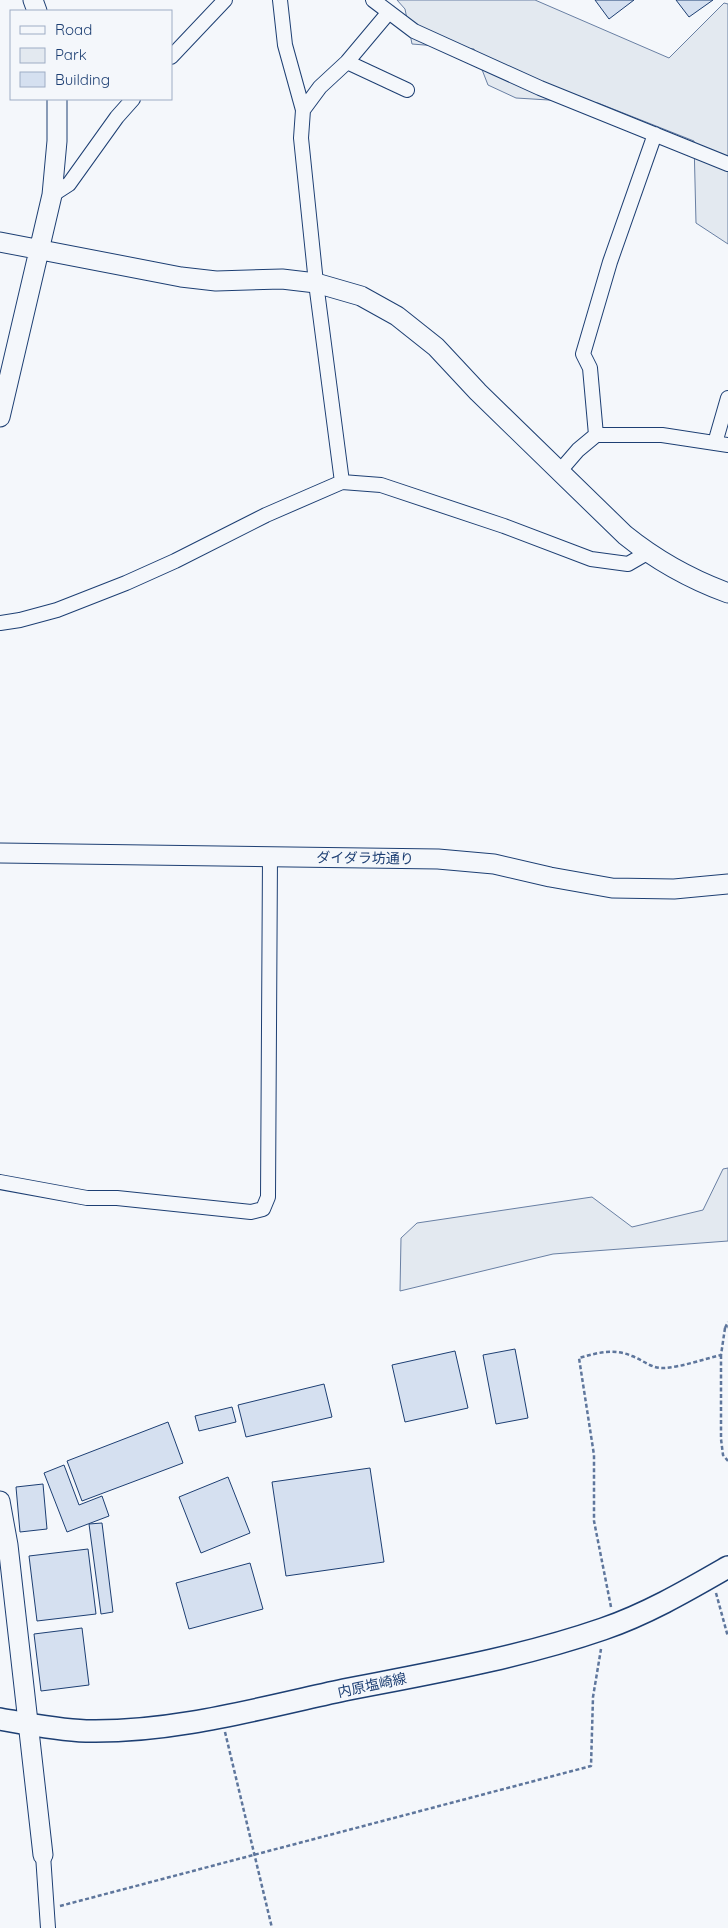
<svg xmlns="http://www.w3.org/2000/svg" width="728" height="1928" font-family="Quicksand,'Noto Sans JP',sans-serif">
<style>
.green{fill:#e3e9f0;stroke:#687fa3}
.building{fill:#d5e0f0;stroke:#1d3f73}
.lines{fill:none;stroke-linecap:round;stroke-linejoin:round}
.street-casing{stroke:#1d3f73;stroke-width:16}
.secondary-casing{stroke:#1d3f73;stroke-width:21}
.primary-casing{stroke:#1d3f73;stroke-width:24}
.path{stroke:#5e769c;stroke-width:2.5;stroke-dasharray:4 2.5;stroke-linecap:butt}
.street{stroke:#f4f7fb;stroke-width:14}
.secondary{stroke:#f4f7fb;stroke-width:19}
.primary{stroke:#f4f7fb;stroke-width:21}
.labels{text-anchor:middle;stroke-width:4;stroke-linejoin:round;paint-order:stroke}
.street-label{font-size:14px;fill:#1d3f73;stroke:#f4f7fb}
</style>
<rect width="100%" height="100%" fill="#f4f7fb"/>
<path class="green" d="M397,0H535L669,58L724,3L728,4V244L696,223L694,141L598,103L516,98L488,85L474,49L412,44L405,9Z
M728,1168V1241L553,1254L400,1291L401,1238L417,1223L592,1197L632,1227L703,1210L723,1169Z"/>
<path class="building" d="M595,0H634L609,19Z
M676,0H713L689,17Z
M515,1349L528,1418L496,1424L483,1355Z
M455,1351L468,1408L405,1422L392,1365Z
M324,1384L332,1417L246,1437L238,1405Z
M232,1407L236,1422L199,1431L195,1416Z
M168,1422L183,1463L82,1501L67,1461Z
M64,1465L79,1505L102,1496L109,1516L67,1532L44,1473Z
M370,1468L384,1562L286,1576L272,1482Z
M228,1477L250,1533L201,1553L179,1497Z
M43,1484L47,1529L20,1532L16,1487Z
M102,1523L113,1612L101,1614L89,1524Z
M88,1549L96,1614L37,1621L29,1556Z
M250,1563L263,1609L189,1629L176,1583Z
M82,1628L89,1685L41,1691L34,1634Z"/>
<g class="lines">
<defs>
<path id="street" d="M280,0L285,45L303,110L301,138L316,283L342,482
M373,0L414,31L540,88L728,164
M171,57L225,0
M347,62L407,90
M303,110L320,87L347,62L389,12
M52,195L69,184L117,117L133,99
M596,435L590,368L583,354L610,262L655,134
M715,443L728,398
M559,472L578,450L596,435H662L728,445
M0,623L20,620L57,610L126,583L175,561L266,515L342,482L381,485L504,526L591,559L628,564L647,553
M0,1182L87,1198H117L251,1212L263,1209L268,1197L270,857
M43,1855L48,1928"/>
<path id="secondary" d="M33,0L37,11
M0,242L181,277L216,281L282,279L316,283L361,296L397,316L436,347L478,392L625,535C656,560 690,579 728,593
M0,417L52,195L57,141V99
M0,853L438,859L494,864L550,877L612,888L674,889L728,884
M0,1501L8,1545L43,1855"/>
<path id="primary" d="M0,1719C28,1724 57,1730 86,1731C173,1733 260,1708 344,1690C431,1673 519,1658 603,1629C647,1614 688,1590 728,1567"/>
</defs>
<use href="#street" class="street-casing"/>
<use href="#secondary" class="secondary-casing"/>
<use href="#primary" class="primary-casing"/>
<path class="path" d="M725,1328L728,1322
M721,1355V1439L723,1455L728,1461
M716,1593L728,1637
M611,1607L594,1521V1455L579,1358C596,1353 614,1348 632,1356C643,1360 652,1369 664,1368C682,1367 704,1359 721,1355L725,1328L728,1327
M225,1732L272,1928
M60,1906L591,1766L593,1697L601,1649"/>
<use href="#street" class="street"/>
<use href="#secondary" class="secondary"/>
<use href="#primary" class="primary"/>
</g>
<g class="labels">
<g class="street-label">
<text transform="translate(365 858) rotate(1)" y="5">ダイダラ坊通り</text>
<text transform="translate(372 1685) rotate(-12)" y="5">内原塩崎線</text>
</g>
</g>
<rect x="10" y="10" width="162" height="90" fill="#f4f7fb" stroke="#9eadc5"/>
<rect x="20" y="26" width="25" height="8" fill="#f4f7fb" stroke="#9eadc5"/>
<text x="55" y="35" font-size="15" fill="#1d3f73">Road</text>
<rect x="20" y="48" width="25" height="15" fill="#e3e9f0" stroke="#9eadc5"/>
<text x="55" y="60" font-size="15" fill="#1d3f73">Park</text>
<rect x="20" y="72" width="25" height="15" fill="#d5e0f0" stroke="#9eadc5"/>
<text x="55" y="85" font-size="15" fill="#1d3f73">Building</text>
</svg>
